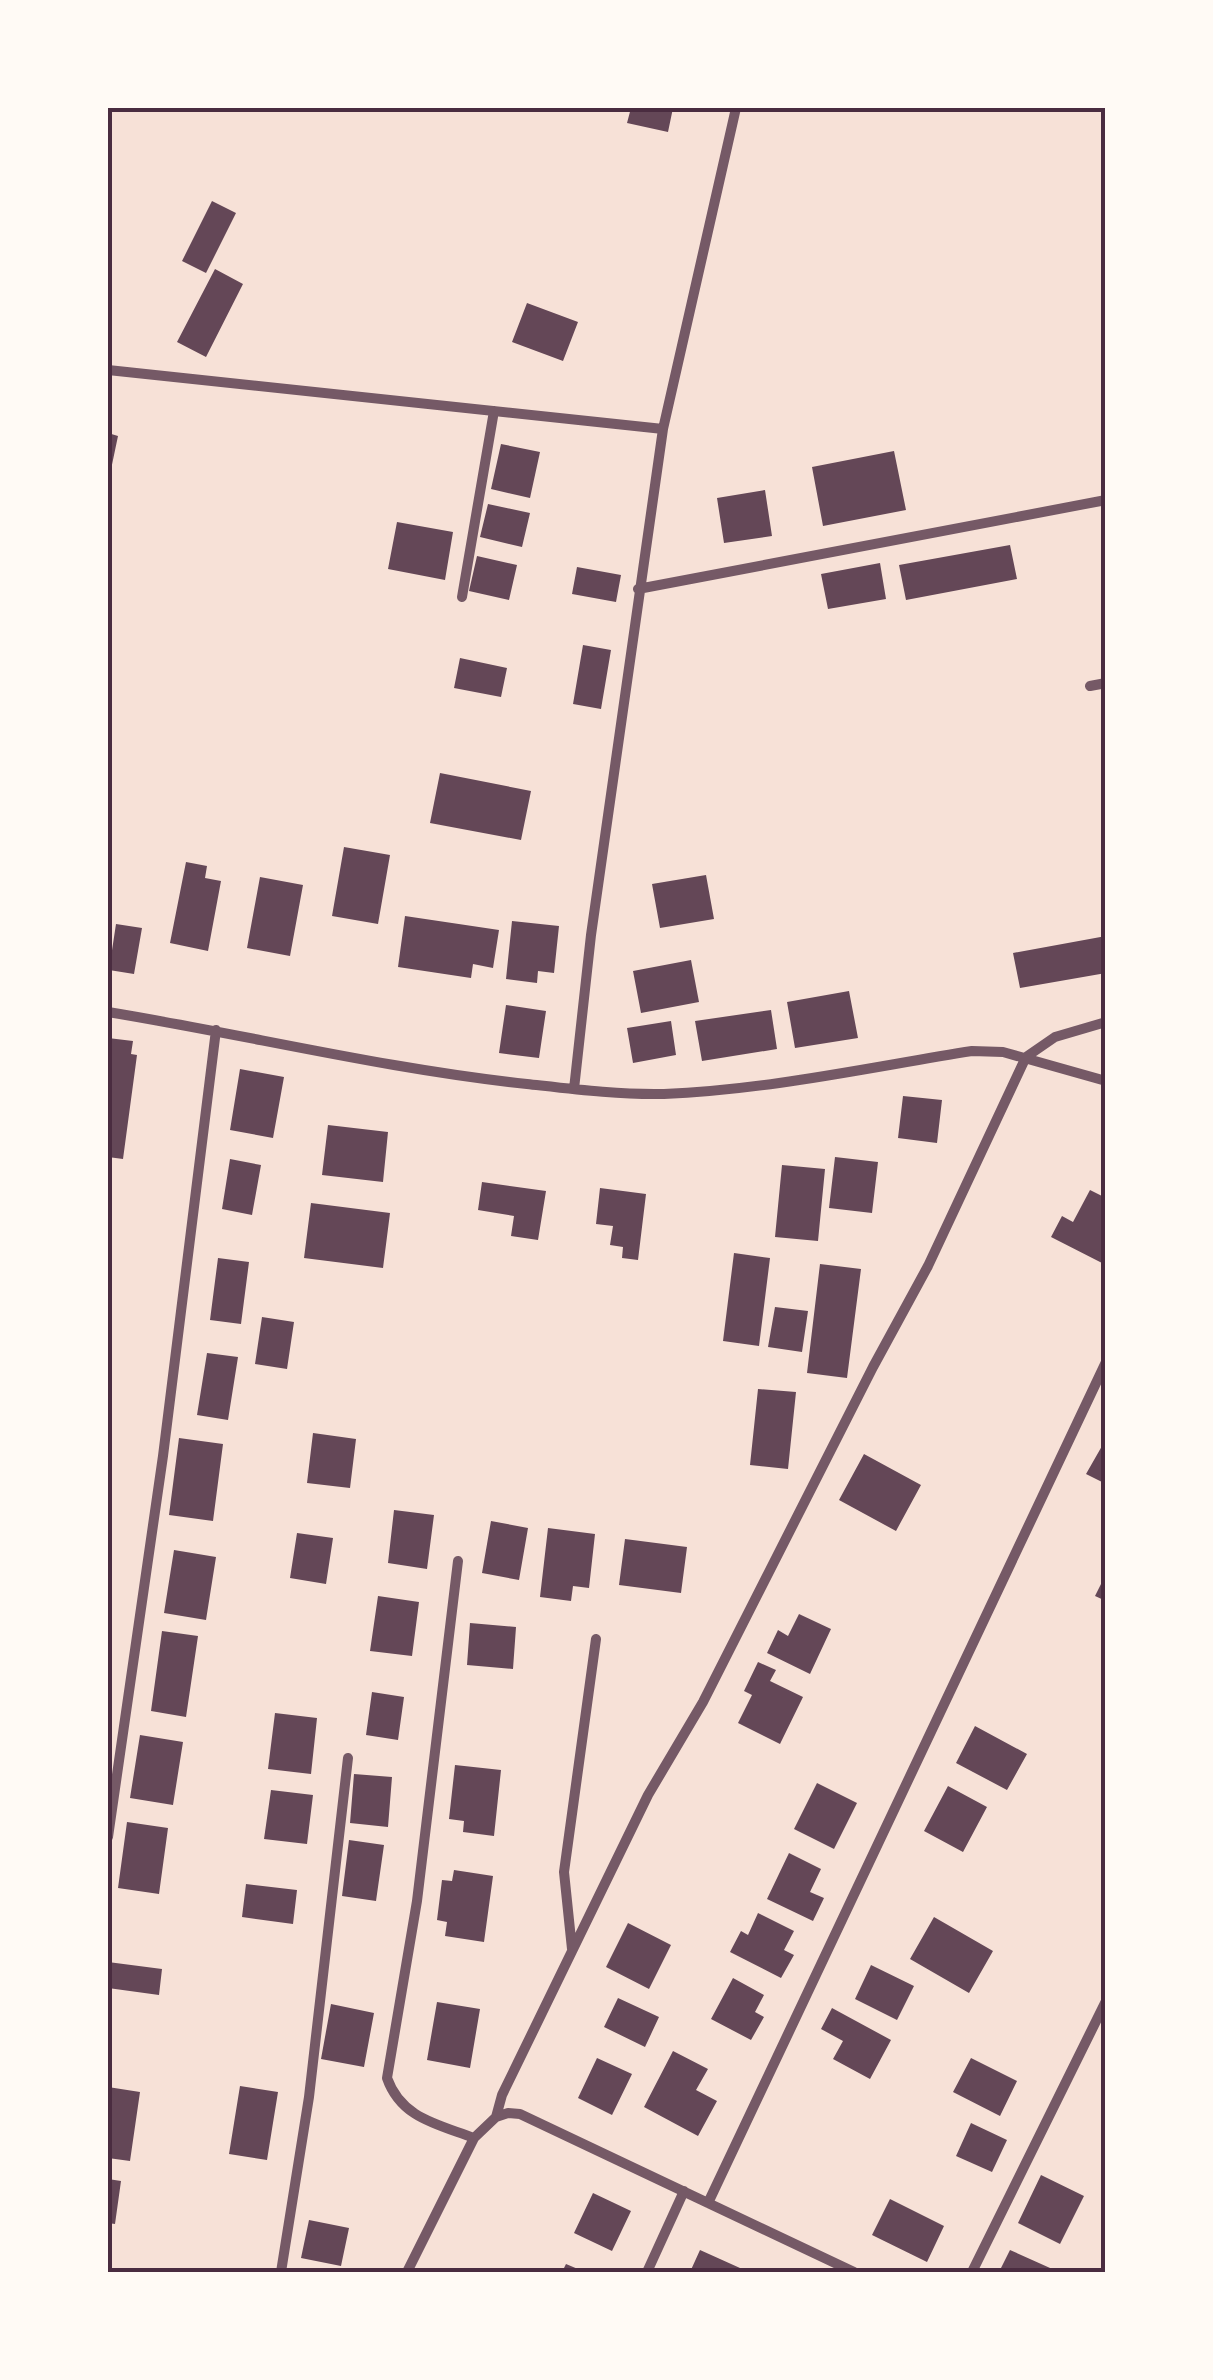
<svg xmlns="http://www.w3.org/2000/svg" width="1213" height="2380" font-family="Karla,sans-serif">
<style>
.building{fill:#644757}
.lines{fill:none;stroke-linecap:round;stroke-linejoin:round}
.minor{stroke:#755966;stroke-width:10}
.neatline{fill:none;stroke:#4a2c40;stroke-width:4}
</style>
<rect width="100%" height="100%" fill="#f7e1d7"/>
<path class="building" d="M631,108H673L668,132L627,123Z
M212,201L236,213L206,273L182,261Z
M215,269L243,284L206,357L177,342Z
M527,303L578,322L563,361L512,342Z
M108,433L118,436L109,479H108Z
M501,444L540,452L530,498L491,489Z
M894,451L906,510L823,526L812,467Z
M765,490L772,536L724,543L717,498Z
M488,504L530,513L522,547L480,537Z
M397,522L453,532L445,580L388,569Z
M1010,545L1017,579L906,600L899,565Z
M477,556L517,565L509,600L469,591Z
M880,563L886,599L828,609L821,574Z
M577,567L621,575L616,602L572,594Z
M583,645L611,650L601,709L573,704Z
M460,658L507,668L501,697L454,688Z
M440,773L531,791L521,840L430,823Z
M344,847L390,855L378,924L332,916Z
M186,862L207,866L205,878L221,881L208,951L170,943Z
M706,875L714,919L660,928L652,884Z
M260,877L303,885L290,956L247,948Z
M405,916L499,930L493,968L473,964L471,978L398,967Z
M512,921L559,926L554,973L538,971L537,983L506,979Z
M116,924L142,928L134,974L109,970Z
M1106,936V973L1020,988L1013,953Z
M691,960L699,1002L641,1013L633,971Z
M849,991L858,1038L795,1048L787,1002Z
M506,1005L546,1011L539,1058L499,1053Z
M771,1010L777,1049L702,1061L695,1021Z
M671,1021L676,1055L633,1063L627,1028Z
M108,1038L133,1041L131,1054L137,1055L123,1159L108,1157Z
M240,1069L284,1077L273,1138L230,1130Z
M903,1096L942,1100L937,1143L898,1138Z
M328,1125L388,1132L383,1182L322,1175Z
M835,1157L878,1162L872,1213L829,1208Z
M230,1159L261,1165L252,1215L222,1209Z
M782,1165L825,1169L818,1241L775,1237Z
M482,1182L546,1191L538,1240L511,1236L514,1216L478,1210Z
M600,1188L646,1194L638,1260L622,1258L623,1247L610,1245L613,1226L596,1224Z
M1090,1190L1106,1198V1256L1102,1263L1051,1237L1062,1216L1073,1222Z
M311,1203L390,1213L383,1268L304,1258Z
M734,1253L770,1258L759,1346L723,1341Z
M218,1258L249,1262L241,1324L210,1320Z
M820,1264L861,1269L847,1378L807,1373Z
M775,1307L808,1311L802,1352L768,1347Z
M262,1317L294,1322L287,1369L255,1364Z
M207,1353L238,1357L228,1420L197,1415Z
M758,1389L796,1392L788,1469L750,1465Z
M313,1433L356,1439L350,1488L307,1483Z
M179,1438L223,1444L213,1521L169,1515Z
M1106,1439V1484L1086,1474Z
M864,1454L921,1485L896,1531L839,1500Z
M394,1510L434,1515L427,1569L388,1563Z
M491,1521L528,1528L519,1580L482,1573Z
M548,1528L595,1534L589,1588L573,1586L571,1601L540,1597Z
M297,1533L333,1538L326,1584L290,1578Z
M625,1539L687,1547L681,1593L619,1585Z
M174,1550L216,1557L206,1620L164,1613Z
M1106,1574V1601L1095,1596Z
M378,1596L419,1602L412,1656L370,1651Z
M799,1614L831,1629L810,1674L767,1653L778,1630L788,1636Z
M470,1623L516,1627L513,1669L467,1665Z
M162,1631L198,1636L186,1717L151,1711Z
M758,1662L776,1670L770,1681L803,1697L780,1744L738,1723L752,1695L744,1691Z
M372,1692L404,1697L398,1740L366,1735Z
M275,1713L317,1718L311,1774L268,1769Z
M975,1726L1027,1754L1007,1790L956,1763Z
M140,1735L183,1742L173,1805L130,1798Z
M455,1765L501,1770L494,1836L463,1832L464,1821L449,1819Z
M354,1774L392,1777L388,1827L350,1823Z
M817,1783L857,1803L834,1849L794,1829Z
M948,1786L987,1807L963,1852L924,1831Z
M271,1790L313,1795L307,1844L264,1839Z
M127,1822L168,1828L159,1894L118,1888Z
M349,1840L384,1845L376,1901L342,1896Z
M789,1853L821,1869L810,1892L824,1898L813,1921L767,1899Z
M454,1870L493,1876L484,1942L445,1936L447,1922L437,1920L442,1880L452,1881Z
M246,1884L297,1890L293,1924L242,1917Z
M758,1913L794,1931L784,1950L794,1955L781,1978L730,1952L741,1931L748,1935Z
M934,1917L993,1951L969,1993L910,1959Z
M628,1923L671,1945L649,1989L606,1967Z
M108,1962L162,1969L159,1995L108,1988Z
M871,1965L914,1986L897,2020L855,1999Z
M733,1978L764,1995L755,2012L764,2017L751,2040L711,2019Z
M618,1998L659,2017L645,2047L604,2027Z
M437,2002L480,2009L470,2068L427,2060Z
M331,2004L374,2013L364,2067L321,2059Z
M832,2008L891,2040L870,2079L833,2059L843,2041L821,2029Z
M673,2051L708,2069L696,2090L717,2101L698,2136L644,2107Z
M597,2058L632,2074L612,2115L578,2098Z
M971,2058L1017,2081L1000,2116L953,2092Z
M240,2086L278,2092L267,2160L229,2154Z
M108,2087L140,2092L130,2161L108,2158Z
M971,2123L1007,2140L992,2172L956,2156Z
M1041,2175L1084,2196L1060,2244L1018,2223Z
M108,2179L121,2181L115,2224L108,2223Z
M593,2193L631,2211L612,2251L574,2233Z
M890,2199L944,2226L927,2262L872,2235Z
M309,2220L349,2228L341,2266L301,2258Z
M700,2250L740,2268L738,2272H690Z
M1010,2250L1059,2272H999Z
M566,2264L585,2272H562Z"/>
<g class="lines">
<path class="minor" d="M108,370L663,429
M638,589L1106,500
M462,597L494,411
M1090,686L1106,683
M108,1012C248,1035 386,1069 527,1084C572,1089 619,1095 664,1094C767,1090 871,1067 972,1051L1003,1052L1106,1081
M574,1089L591,935L663,429L736,108
M458,1561L417,1901L387,2078C401,2118 437,2124 474,2138
M108,1837L163,1456L216,1030
M572,1949L564,1872L596,1639
M496,2117L508,2113L520,2114L854,2272
M708,2203L1106,1362
M281,2272L309,2097L348,1758
M407,2272L474,2138L496,2117L502,2095L648,1795L703,1702L873,1367L928,1266L1026,1057L1055,1037L1106,1022
M647,2272L684,2191
M972,2272L1106,2001"/>
</g>
<rect width="1213" height="2380" fill="none" stroke="#fffaf5" stroke-width="220"/>
<rect x="110" y="110" width="993" height="2160" class="neatline"/>
</svg>
